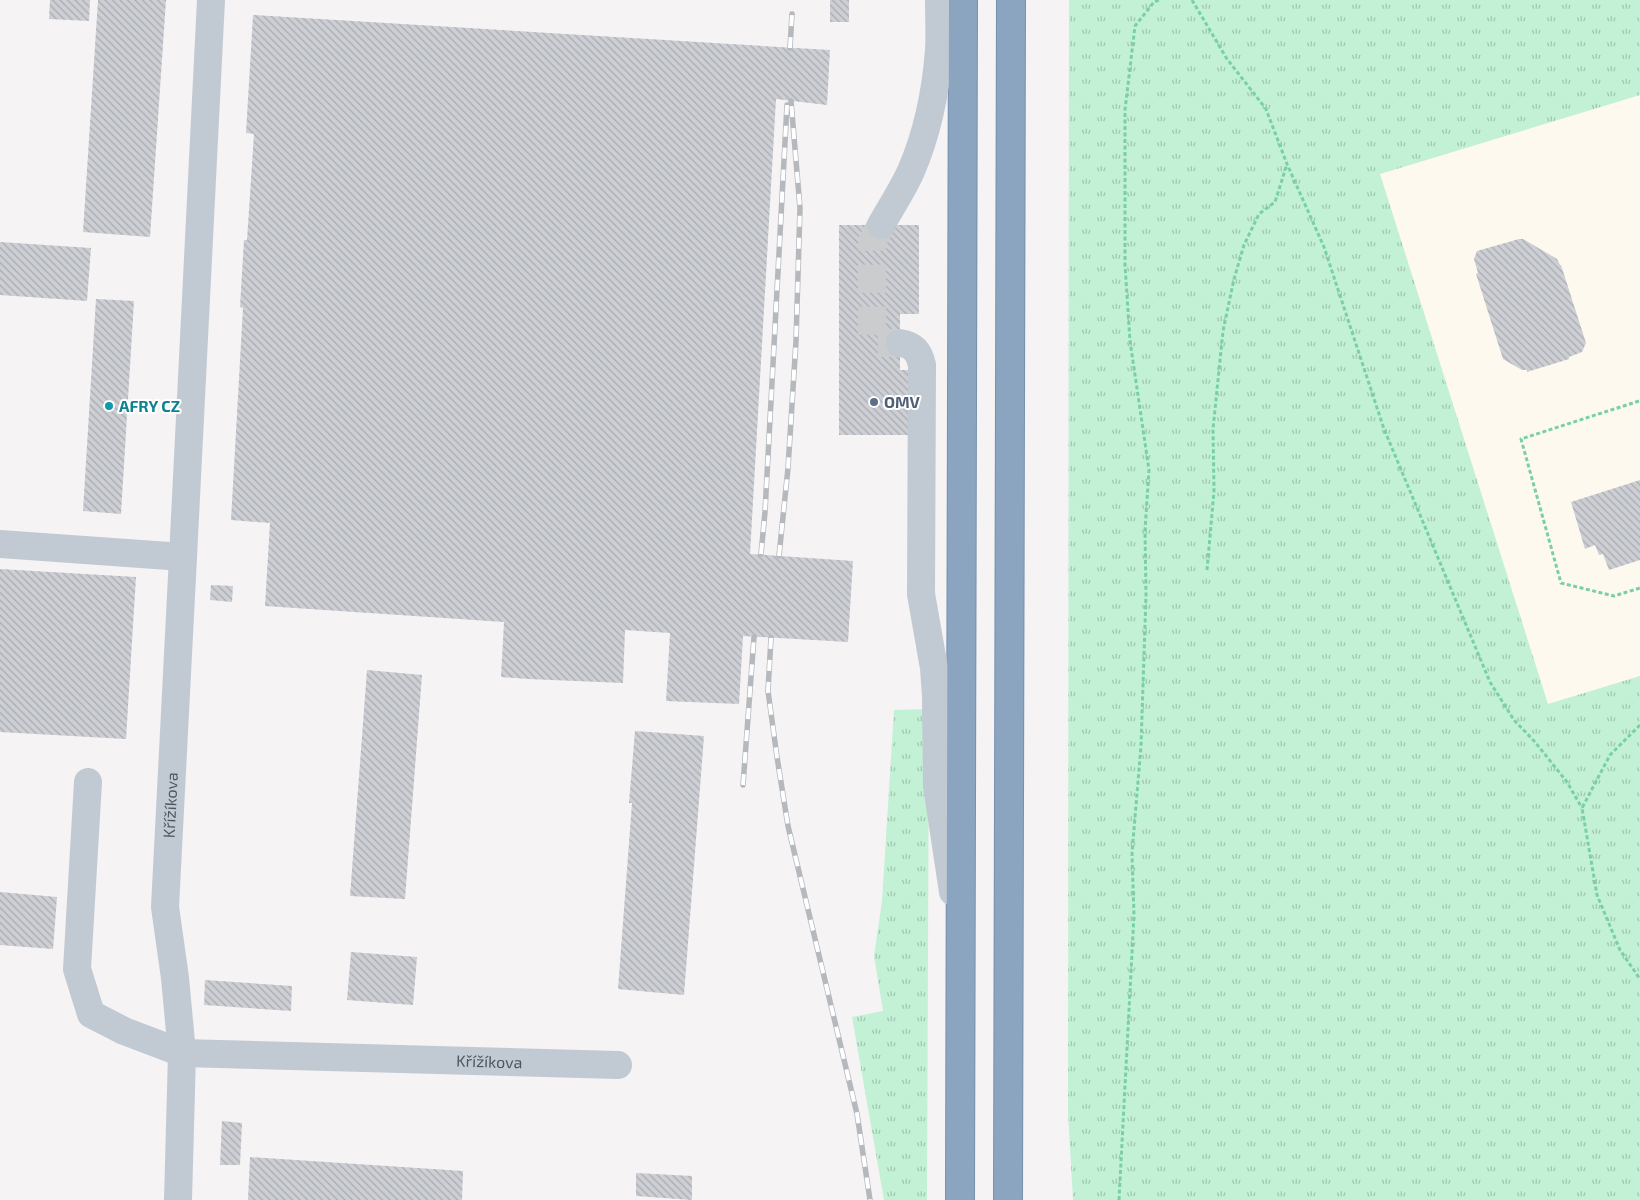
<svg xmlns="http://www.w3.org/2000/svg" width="1640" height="1200" font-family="'Exo 2',sans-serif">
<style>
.commercial{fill:#fdf9ef}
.grass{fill:url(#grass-tufts)}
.building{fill:url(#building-back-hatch)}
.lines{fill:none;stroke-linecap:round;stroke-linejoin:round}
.minor-tunnel{stroke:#caccce;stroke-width:28;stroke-dasharray:28 14;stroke-linecap:butt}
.highway-casing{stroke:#7690ad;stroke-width:30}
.path{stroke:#7ad0a6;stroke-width:3;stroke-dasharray:4 2.5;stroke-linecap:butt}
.minor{stroke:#c1cad2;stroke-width:28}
.highway{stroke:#8ba5c1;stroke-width:28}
.rail-casing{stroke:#b5b8bd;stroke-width:5.5}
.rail{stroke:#fff;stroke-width:4;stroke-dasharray:11;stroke-linecap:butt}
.service-dot{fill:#5c6f8a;stroke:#fff;stroke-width:2}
.culture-dot{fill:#0f9aa8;stroke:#fff;stroke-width:2}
.labels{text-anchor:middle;stroke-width:4;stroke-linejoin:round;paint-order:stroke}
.service-label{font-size:16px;font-weight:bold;fill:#4e5e75;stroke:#fff;text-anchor:start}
.culture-label{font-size:16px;font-weight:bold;fill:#0d838f;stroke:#fff;text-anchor:start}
.street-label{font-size:16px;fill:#4a5661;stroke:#fff}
</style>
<defs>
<pattern id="grass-tufts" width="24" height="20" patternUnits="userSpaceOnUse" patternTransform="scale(1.25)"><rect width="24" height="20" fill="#c3f1d5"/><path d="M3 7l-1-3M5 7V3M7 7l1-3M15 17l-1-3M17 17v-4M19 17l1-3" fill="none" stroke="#a0c6b0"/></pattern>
<pattern id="building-back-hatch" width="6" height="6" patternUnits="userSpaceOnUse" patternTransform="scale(1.25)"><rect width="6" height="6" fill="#cdcfd5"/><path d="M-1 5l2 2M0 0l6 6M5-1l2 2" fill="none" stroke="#a8abb0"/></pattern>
</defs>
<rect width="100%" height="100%" fill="#f5f3f3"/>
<path class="commercial" d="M1640,95V676L1548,705L1380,174Z"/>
<path class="grass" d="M1069,0H1640V95L1380,174L1548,704L1640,676V1200H1073L1068,1112Z
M929,709L927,1200H884L852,1017L883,1011L874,956L882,901L894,710Z"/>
<path class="building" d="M50,0H90L89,21L49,19Z
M98,0H166L150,237L83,232Z
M830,0H849V22H830Z
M253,15L830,50L827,105L776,99L750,554L853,561L848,642L743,636L739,704L666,701L670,633L625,630L623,683L528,679L501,677L504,622L265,606L270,523L231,520L243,308L240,307L244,240H247L254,134L246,133Z
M839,225H919V314H900V370H909V435H839Z
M1519,239H1523L1557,259L1560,265H1561L1586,343L1582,352L1569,357V359L1527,372V370H1522L1503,359L1476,274L1478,273L1474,259L1477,251Z
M0,242L91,248L87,301L0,295Z
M96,299L134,301L121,514L83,511Z
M1640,480V560L1609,570L1603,554L1599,555L1595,545L1585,549L1571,502Z
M0,569L136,577L126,739L0,732Z
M211,585L233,586L232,602L210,600Z
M367,670L422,675L405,899L350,896Z
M635,731L704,736L684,995L618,989L632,803H629Z
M0,892L57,897L53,949L0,945Z
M351,952L417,957L413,1005L347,1000Z
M205,980L292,986L291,1011L204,1005Z
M222,1121L242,1123L240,1165H220Z
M250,1157L463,1171L462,1200H248Z
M636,1173L692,1176V1200L636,1196Z"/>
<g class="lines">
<path class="minor-tunnel" d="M881,225L872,242V343H900"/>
<defs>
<path id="highway" d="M960,1200L963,0
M1008,1200L1011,0"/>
</defs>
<use href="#highway" class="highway-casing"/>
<path class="path" d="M1192,0L1227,59L1266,109L1287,164L1324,247L1384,429L1490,682L1514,720L1535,742L1567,782L1582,808
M1639,401L1521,439L1561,583L1614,596L1640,588
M1207,570L1214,491L1213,429L1223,331L1234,279L1244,245L1259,214L1275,202L1287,164
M1640,725L1610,755L1582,808L1597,895L1620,950L1640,979
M1119,1200L1134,915L1132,853L1141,746L1146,595L1145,530L1149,470L1130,341L1125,265V110L1135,26L1154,2L1159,0"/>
<g class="minor">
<path d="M881,225C891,207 903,189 911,171C927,134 936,90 939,50C940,34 939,17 939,0"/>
<path d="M900,343C914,345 919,352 922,365L921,594L934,668L936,696L937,786L953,892"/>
<path d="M0,544L183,557L211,0"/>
<path id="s1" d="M88,782L77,969L91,1014L124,1031L182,1053L618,1065"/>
<path id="s2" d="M178,1200L182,1053L175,978L165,907L183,557"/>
</g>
<use href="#highway" class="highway"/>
<defs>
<path id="rail" d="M790,48L792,14
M761,554L765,512L787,105
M779,556L788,468L796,341L800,208L791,101
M771,638L768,691L777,757L788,826L857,1114L870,1200
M743,785L754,637"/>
</defs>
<use href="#rail" class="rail-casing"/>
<use href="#rail" class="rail"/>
</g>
<circle class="service-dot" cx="874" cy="402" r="5"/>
<circle class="culture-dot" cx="109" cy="406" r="5"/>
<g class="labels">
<g class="service-label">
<text x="884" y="408">OMV</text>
</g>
<g class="culture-label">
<text x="119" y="412">AFRY CZ</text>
</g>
<g class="street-label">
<text dy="6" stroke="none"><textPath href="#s2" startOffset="396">Křížíkova</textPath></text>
<text dy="6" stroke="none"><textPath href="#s1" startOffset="641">Křížíkova</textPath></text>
</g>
</g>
</svg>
